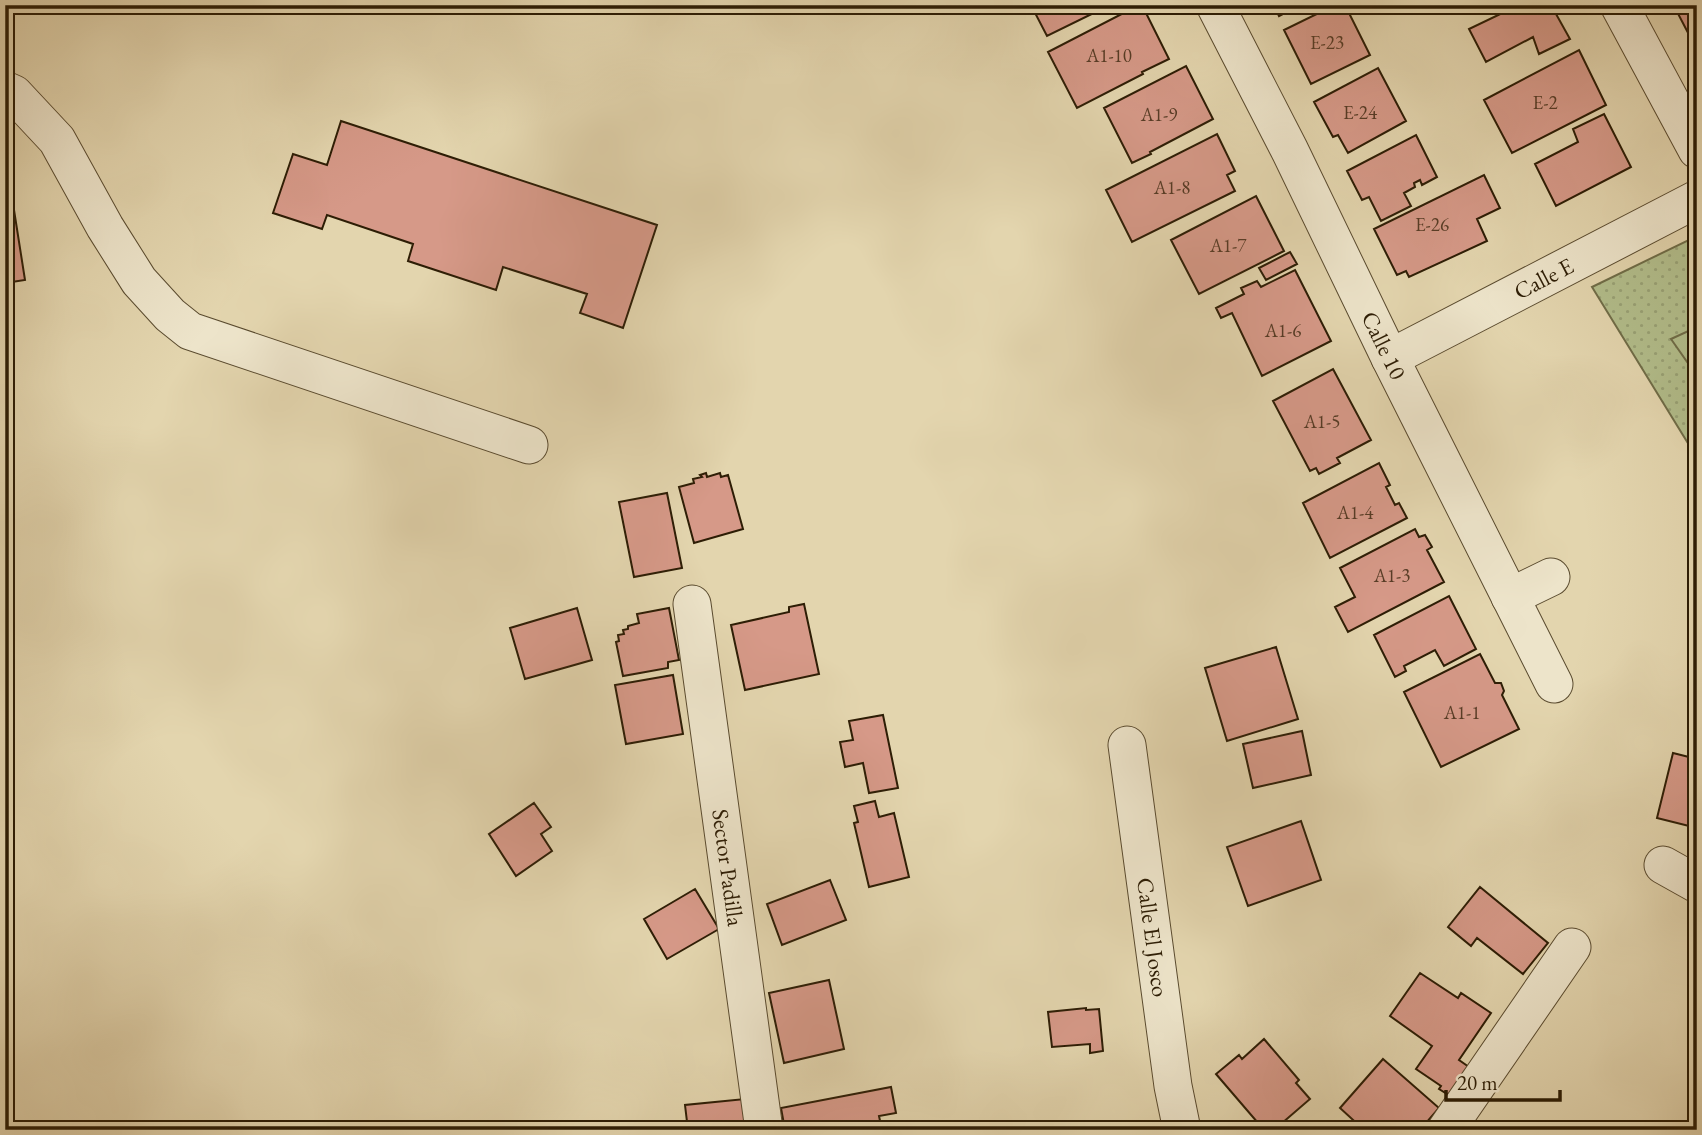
<svg xmlns="http://www.w3.org/2000/svg" width="1702" height="1135" font-family="'EB Garamond',serif">
<style>
.grass{fill:url(#grass-dots);stroke:#706d48;stroke-width:2}
.pitch{fill:#b2bd8b;stroke:#706d48;stroke-width:2}
.building{fill:#d69988;stroke:#2d1d05;stroke-width:2}
.lines{fill:none;stroke-linecap:round;stroke-linejoin:round}
.street-casing{stroke:#5a4b2f;stroke-width:39}
.street{stroke:#ede4ca;stroke-width:37}
.labels{text-anchor:middle;stroke-width:5;stroke-linejoin:round;paint-order:stroke}
.number-label{font-size:19px;fill:#573c26}
.street-label{font-size:23px;fill:#2d1d05;stroke:#ede4ca}
</style>
<defs>
<pattern id="grass-dots" width="8" height="8" patternUnits="userSpaceOnUse" patternTransform="scale(1.75)"><rect width="8" height="8" fill="#b2bd8b"/><path d="M2 2h.1M6 6h.1" fill="none" stroke="#99a276" stroke-width="1.8" stroke-linecap="round"/></pattern>
</defs>
<rect width="100%" height="100%" fill="#e3d5ae"/>
<filter id="stains"><feTurbulence type="fractalNoise" baseFrequency=".00286" numOctaves="4"/><feColorMatrix values="0 0 0 0 .2 0 0 0 0 .09 0 0 0 0 .02 0 0 0 .5 -.17"/></filter>
<radialGradient id="worn" r=".72"><stop offset=".6" stop-color="#630" stop-opacity="0"/><stop offset="1" stop-color="#630" stop-opacity=".3"/></radialGradient>
<path class="grass" d="M1697,236V458L1592,287Z"/>
<path class="pitch" d="M1697,327V376L1671,339Z"/>
<path class="building" d="M1042,5H1110L1047,36L1033,9Z
M1139,5H1142L1169,59L1142,72L1143,74L1077,108L1048,52Z
M1274,5H1300L1279,16Z
M1335,5H1345L1370,55L1311,84L1284,30Z
M1512,5H1551L1570,39L1539,54L1533,37L1486,62L1469,29L1513,8Z
M1697,5V50L1674,6Z
M1579,50L1606,105L1512,153L1484,100Z
M1186,66L1213,119L1150,152L1151,154L1132,163L1104,108Z
M1378,68L1406,121L1348,153L1338,135L1333,137L1314,102Z
M1604,114L1631,167L1556,206L1535,164L1578,142L1573,129Z
M341,121L657,225L623,328L580,313L587,294L503,267L496,290L408,261L413,244L327,215L322,229L273,213L293,154L327,165Z
M1217,134L1235,171L1227,175L1235,191L1132,242L1106,190Z
M1416,135L1437,177L1422,185L1420,180L1414,183L1415,187L1404,193L1411,206L1381,221L1369,197L1362,200L1347,171Z
M1484,175L1500,208L1477,219L1487,241L1409,277L1406,271L1397,275L1374,229Z
M1256,196L1284,251L1199,294L1171,240Z
M14,210L25,280L5,283V211Z
M1290,252L1297,264L1266,280L1259,268Z
M1295,270L1331,341L1262,376L1232,313L1221,318L1216,308L1244,294L1241,288L1257,281L1261,287Z
M1333,369L1371,440L1337,458L1340,463L1319,474L1316,468L1310,471L1273,401Z
M1379,463L1390,485L1386,487L1395,505L1399,503L1407,518L1330,558L1303,503Z
M706,473L707,477L720,473L721,477L728,475L743,529L694,543L679,487L694,483L693,479L702,477L700,475Z
M667,493L682,568L634,577L619,502Z
M1415,529L1419,537L1425,535L1432,547L1427,550L1444,582L1348,632L1335,607L1355,597L1340,568Z
M1449,596L1476,649L1444,666L1435,650L1404,666L1406,671L1395,677L1374,635Z
M804,604L819,674L745,690L731,625L789,612V607Z
M577,608L592,660L525,679L510,628Z
M669,608L679,660L668,662V668L623,676L616,642L619,641L618,635L624,634L623,630L628,629V626L639,623L637,614Z
M1276,647L1298,719L1227,741L1205,668Z
M1480,654L1495,683H1501L1504,691L1502,695L1519,729L1441,767L1404,692Z
M673,675L683,734L626,744L615,685Z
M883,715L898,788L869,793L863,763L845,767L840,742L853,740L849,721Z
M1302,731L1311,775L1253,788L1243,744Z
M1673,753L1697,759V828L1657,818Z
M875,801L879,817L894,813L909,877L869,887L854,823L858,822L854,806Z
M534,803L551,827L541,834L552,851L516,876L489,834Z
M1301,821L1321,880L1248,906L1227,847Z
M830,880L846,920L782,945L767,904Z
M1480,887L1548,943L1523,974L1477,938L1471,946L1448,927Z
M695,889L719,929L667,959L644,919Z
M1420,973L1458,998L1461,993L1491,1013L1459,1060L1469,1067L1452,1097L1439,1089L1441,1086L1416,1069L1432,1046L1390,1016Z
M829,980L844,1049L784,1063L769,993Z
M1086,1008V1010L1099,1009L1103,1051L1090,1053V1044L1052,1047L1048,1012Z
M1264,1039L1299,1080L1296,1083L1310,1099L1274,1130H1264L1216,1074L1239,1055L1242,1059Z
M1383,1059L1439,1108L1420,1130H1364L1340,1108Z
M891,1087L896,1113L879,1116L882,1130H785L781,1108Z
M755,1098L758,1130H688L685,1105Z"/>
<g class="lines">
<defs>
<g id="street">
<path id="s1" d="M1215,5L1290,151L1390,358L1554,684"/>
<path d="M1619,5L1697,150"/>
<path d="M5,90L14,94L57,140L105,227L139,281L170,315L190,331L529,445"/>
<path id="s2" d="M1390,358L1697,199"/>
<path d="M1510,597L1551,577"/>
<path id="s3" d="M692,604L764,1130"/>
<path id="s4" d="M1127,745L1173,1086L1182,1130"/>
<path d="M1663,865L1697,884"/>
<path d="M1446,1130L1572,947"/>
</g>
</defs>
<use href="#street" class="street-casing"/>
<use href="#street" class="street"/>
</g>
<g class="labels">
<g class="number-label">
<text x="1327" y="49">E-23</text>
<text x="1109" y="62">A1-10</text>
<text x="1545" y="109">E-2</text>
<text x="1360" y="119">E-24</text>
<text x="1159" y="121">A1-9</text>
<text x="1172" y="194">A1-8</text>
<text x="1432" y="231">E-26</text>
<text x="1228" y="252">A1-7</text>
<text x="1283" y="337">A1-6</text>
<text x="1322" y="428">A1-5</text>
<text x="1355" y="519">A1-4</text>
<text x="1392" y="582">A1-3</text>
<text x="1462" y="719">A1-1</text>
</g>
<g class="street-label">
<text dy="8" stroke="none"><textPath href="#s2" startOffset="173">Calle E</textPath></text>
<text dy="8" stroke="none"><textPath href="#s1" startOffset="380">Calle 10</textPath></text>
<text dy="8" stroke="none"><textPath href="#s3" startOffset="266">Sector Padilla</textPath></text>
<text dy="8" stroke="none"><textPath href="#s4" startOffset="194">Calle El Josco</textPath></text>
</g>
</g>
<rect width="1702" height="1135" fill="none" stroke="#e3d5ae" stroke-width="28"/>
<rect x="7" y="7" width="1688" height="1121" fill="none" stroke="#2d1d05" stroke-width="3.5"/>
<rect x="14" y="14" width="1674" height="1107" fill="none" stroke="#2d1d05" stroke-width="2"/>
<path d="M1446 1090v10h114v-10" fill="none" stroke="#2d1d05" stroke-width="3.5"/>
<text x="1457" y="1090" font-size="21" fill="#2d1d05" stroke="#ede4ca" stroke-width="5" paint-order="stroke">20 m</text>
<rect width="100%" height="100%" filter="url(#stains)"/>
<rect width="100%" height="100%" fill="url(#worn)"/>
</svg>
